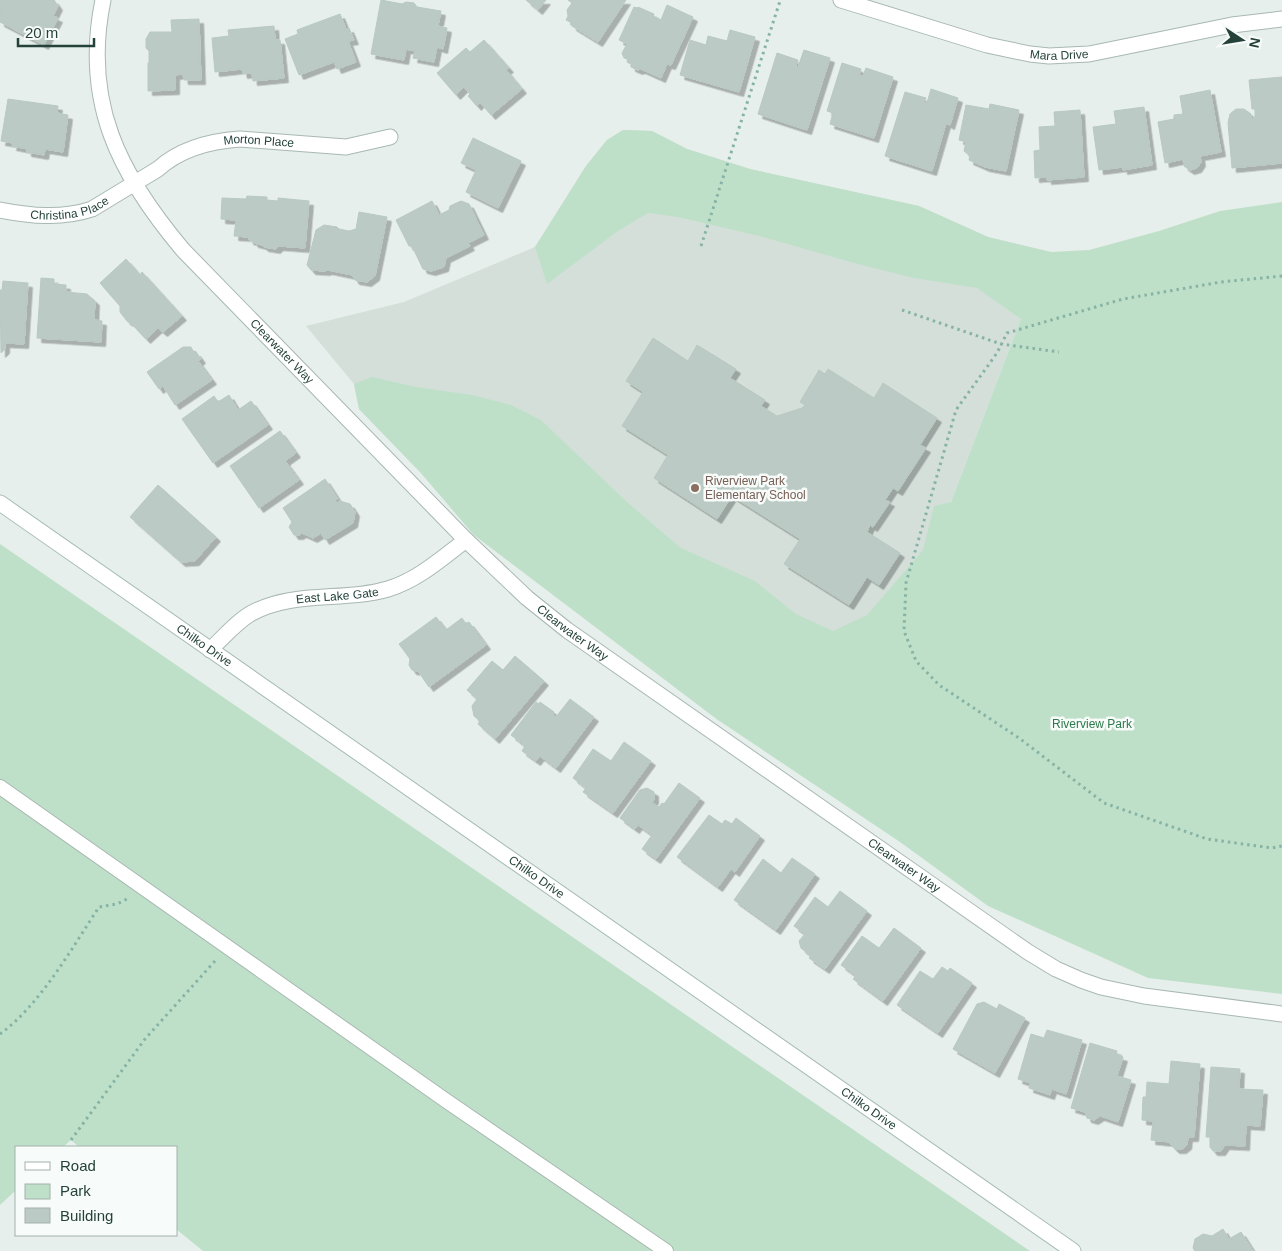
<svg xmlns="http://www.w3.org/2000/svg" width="1282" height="1251" font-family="Helvetica,sans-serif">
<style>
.built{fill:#d4dfda}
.green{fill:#bfe0c8}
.building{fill:#bbcac4;stroke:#b8c9c2;filter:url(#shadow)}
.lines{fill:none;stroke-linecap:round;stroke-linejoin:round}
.lane-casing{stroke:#a8b8b2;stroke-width:16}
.street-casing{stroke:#a8b8b2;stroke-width:17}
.secondary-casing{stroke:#a4bbb3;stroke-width:17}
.path{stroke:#86b3a5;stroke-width:3;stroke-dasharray:2.5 4;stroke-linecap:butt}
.lane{stroke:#fff;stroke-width:14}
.street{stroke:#fff;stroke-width:15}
.secondary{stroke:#fff;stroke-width:15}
.education-dot{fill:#8d6e63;stroke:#f7fbf9;stroke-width:2}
.labels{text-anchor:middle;stroke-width:5;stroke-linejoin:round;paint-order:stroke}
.street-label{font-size:12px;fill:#24423a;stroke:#f7fbf9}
.education-label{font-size:12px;fill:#785e54;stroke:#f7fbf9;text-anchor:start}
.park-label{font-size:12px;fill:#2d7a4b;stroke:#f7fbf9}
</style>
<defs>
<filter id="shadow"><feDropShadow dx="4.5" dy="4.5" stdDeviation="0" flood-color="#0004"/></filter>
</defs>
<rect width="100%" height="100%" fill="#e6efeb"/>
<path class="built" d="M623,130L652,131L687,149L750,169L919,206L988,237L1051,252L1021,319L951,502L901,641L718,720L474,535L421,473L359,409L354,384L306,326L404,302L535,247L586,166L607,140Z"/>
<path class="green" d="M623,130L652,131L687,149L750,169L919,206L988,237L1051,252L1089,250L1159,231L1220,211L1282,202V994L1148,978L988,906L900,842L718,720L474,535L421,473L359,409L354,384L372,377L416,387L472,395L511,405L541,420L627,502L681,548L755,581L796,614L833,631L867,615L923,550L934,506L951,502L1021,319L977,288L914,278L858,264L759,236L678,217L648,213L618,231L547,284L535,247L586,166L607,140Z
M0,544L1030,1251H203L176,1229V1147H79L71,1140L63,1147H16V1190L0,1205Z"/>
<path class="building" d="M0,0H54L58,6L53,16L58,18L44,45L0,22Z
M381,0L402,4L406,2L414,3L417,7L441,11L438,26L447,28L443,49L437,47L434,62L413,58L415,51L406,49L404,60L371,54Z
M526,0H546L538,10Z
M568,0H626L598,42L572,26V23L566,20L568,16L567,10L572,3Z
M667,5L693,17L671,65L667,64L661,78L641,69L638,70L631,67V64L627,62L628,59L624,58L622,53L627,44L619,40L634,7L637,8L638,7L654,14L653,16L661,20Z
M340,14L346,29L349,28L354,40L348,41L356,62L337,69L334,62L299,75L285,39L298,34L297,30Z
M199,19L201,80H184L183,74L175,75V90L148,91V63H149V51L146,48V39L150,32H172L171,20Z
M274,26L275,40H280L284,78L253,81L252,73L243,74L242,69L215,72L212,38L229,36L228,30Z
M730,30L755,37L739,92L680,75L690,40L706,45L708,36L727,41Z
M484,40L509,68L506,70L522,89L491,115L480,102L477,106L468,96L470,94L464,87L456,95L437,73L466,48L470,52Z
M804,50L830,58L807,130L758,114L777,53L798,60L796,66L798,67Z
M842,63L861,69L859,75L863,76L866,68L893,77L874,138L830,124L833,113L827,111Z
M1282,77V163L1232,168L1228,123L1230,114L1236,109H1244L1251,114V119L1255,118V109H1252L1249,80Z
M931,89L958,98L950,125L946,123L932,171L885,156L905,92L926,98L924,102L927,103Z
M1210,90L1221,152L1200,156L1201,162L1197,168L1190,170L1184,166L1183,159L1165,163L1158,122L1174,119V115L1183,114L1180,96Z
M8,99L58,106L57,113L68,115L63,152L45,149L44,155L27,152V149L12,146L13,143L1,141Z
M990,104L1019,110L1006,171L985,167L969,160L970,156L964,151L966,142L959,140L966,105L989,109Z
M1144,107L1152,165L1123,170V167L1099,170L1093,127L1116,124L1114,111Z
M1080,110L1084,177L1047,180V177L1035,178L1034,151L1040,150L1039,127L1055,126L1054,112Z
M473,138L521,161L498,208L466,192L476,170L461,163Z
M247,196L267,197V200L278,201V198L309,201L305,248L279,246L276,249L264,247L262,245L254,243L253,241L249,240V237L234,236L236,220L221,219L222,198L246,199Z
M432,201L439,215L449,210L450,206L461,201L469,204L484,235L468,243L470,246L446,258L444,267L431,271L423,269L412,246H409L396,220Z
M359,212L387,217L375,276L367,282L355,280L352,275L328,270L325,271L311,270L307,265L316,230L324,225L337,227L339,229L349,231L356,229Z
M126,259L140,275L142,272L182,316L163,332L158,328L146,339L130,322L127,321L120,312V306L100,283Z
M41,278L54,279V284L66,285V292L87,294L95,301L94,320L102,321L101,342L37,338Z
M3,281L28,283L24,344L5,343V349L1,353L0,290H2Z
M653,338L688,361L697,345L736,369L730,378L765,400L761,406L777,416L802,408L805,405L800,402L819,370L825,374L828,369L874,398L883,383L937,418L920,445L926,448L898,491L893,488L885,500L890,502L873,527L870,525L867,532L900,553L879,585L867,577L849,605L784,564L800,539L732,496L717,519L654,478L668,455L622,426L643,392L626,381Z
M183,347H191L194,353L196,352L201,359L198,361L212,380L175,405L163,386L159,389L147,372Z
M229,395L238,410L251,401L268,425L213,463L182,419L214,396L218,402Z
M280,431L296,453L285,461L299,480L259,508L230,466Z
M325,479L338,499L335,500L337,503L340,501L350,504L355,512L353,523L325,540L321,533L313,538L302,533L299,535H294L289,527L292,522L283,508Z
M158,485L216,537L195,561L181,562L130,517Z
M436,617L446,630L462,618L466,624L469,622L486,645L429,687L418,671L412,670L409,665L410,659L399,644Z
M515,656L544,681L495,739L478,724L480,721L474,716L472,706L477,699L467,690L492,661L503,670Z
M570,699L594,717L556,768L540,756L536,761L522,751L525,746L511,735L536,702L539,704L540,702L554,712L553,714L556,717Z
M624,742L651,761L613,813L583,792L586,788L573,778L593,749L611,761Z
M679,783L700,798L656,859L642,849L652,835L638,825L635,829L620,818L640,790L647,788L654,792V799L652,803L659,807L662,803L664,804Z
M709,815L722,824L725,820L732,824L736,818L760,836L735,872L731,869L718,887L677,857Z
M792,858L815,874L776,930L734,900L763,859L781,873Z
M840,891L867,911L825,969L809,958L811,956L801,948L799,941L805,934L794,926L815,897L828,907Z
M894,928L921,948L883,1001L853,979L856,976L841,965L862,936L879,948Z
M942,967L948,971L950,968L972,983L938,1033L897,1005L920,971L933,979Z
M984,1002L997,1009L999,1004L1025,1018L995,1073L953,1049L977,1004Z
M1047,1030L1082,1040L1066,1094L1052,1089L1050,1095L1029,1088L1030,1083L1018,1079L1031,1034L1044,1038Z
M1090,1043L1117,1051L1116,1055L1123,1057L1117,1076L1131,1080L1118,1122L1100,1116L1094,1120L1087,1118L1085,1112L1071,1108Z
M1171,1061L1200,1064L1194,1137H1188L1187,1145L1182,1149H1175L1170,1144V1142L1151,1140L1153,1121L1142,1120L1143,1097H1146L1147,1082L1169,1084Z
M1211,1067L1240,1069L1239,1089L1263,1090L1260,1126L1246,1125L1245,1146L1225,1145L1221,1151H1213L1210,1147V1137H1206Z
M1223,1229L1229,1239L1241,1232L1253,1251H1195L1193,1248L1195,1239L1203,1234L1212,1236Z"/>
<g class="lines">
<defs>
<path id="lane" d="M0,787L448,1102L666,1251"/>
<g id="street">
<path id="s1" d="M103,0C82,102 119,174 183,250L466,540L527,598L567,630L1028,952L1056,969L1081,980L1101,987L1144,996L1282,1014"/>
<path id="s2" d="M841,0L987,45L1030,54L1049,56L1089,54L1232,25L1282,19"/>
<path id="s3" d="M0,210C31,216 62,219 92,209L158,169C180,149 210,141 240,139L346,147L390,137"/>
<path id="s4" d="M210,650C223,638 235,623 250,614C292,590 344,602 388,589C418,580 442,558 466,540"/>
</g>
<g id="secondary">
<path id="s5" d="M0,503L1073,1251"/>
</g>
</defs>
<use href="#lane" class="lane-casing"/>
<use href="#street" class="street-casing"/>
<use href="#secondary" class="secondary-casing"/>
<path class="path" d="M701,246L780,1
M1282,276L1221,282L1123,299L1007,333L997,353L956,410L906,583L904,631L916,661L939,685L1019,738L1104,803L1207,839L1272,848L1282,846
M902,310L1001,344L1059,352
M0,1034C40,1005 72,948 99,907L117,904L127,899
M71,1140L145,1039L215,961"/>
<use href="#lane" class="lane"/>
<use href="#street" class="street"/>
<use href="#secondary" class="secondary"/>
</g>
<circle class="education-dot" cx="695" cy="488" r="5"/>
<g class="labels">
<g class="street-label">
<text dy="4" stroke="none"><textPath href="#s2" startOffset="226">Mara Drive</textPath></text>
<text dy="4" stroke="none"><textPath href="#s3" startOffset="278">Morton Place</textPath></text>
<text dy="4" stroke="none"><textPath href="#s3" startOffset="71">Christina Place</textPath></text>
<text dy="4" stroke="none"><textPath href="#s1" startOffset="415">Clearwater Way</textPath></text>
<text dy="4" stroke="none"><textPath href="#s4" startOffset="144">East Lake Gate</textPath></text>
<text dy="4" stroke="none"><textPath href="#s1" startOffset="820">Clearwater Way</textPath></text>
<text dy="4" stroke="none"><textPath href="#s5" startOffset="249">Chilko Drive</textPath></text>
<text dy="4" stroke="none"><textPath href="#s1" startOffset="1225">Clearwater Way</textPath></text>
<text dy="4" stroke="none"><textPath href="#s5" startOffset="654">Chilko Drive</textPath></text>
<text dy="4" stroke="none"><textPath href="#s5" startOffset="1059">Chilko Drive</textPath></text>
</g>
<g class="education-label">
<text x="705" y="485">Riverview Park<tspan x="705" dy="14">Elementary School</tspan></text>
</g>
<g class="park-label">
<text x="1092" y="728">Riverview Park</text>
</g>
</g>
<rect x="15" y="1146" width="162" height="90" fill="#f7fbf9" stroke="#a3b1ad"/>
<rect x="25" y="1162" width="25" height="8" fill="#ffffff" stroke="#a3b1ad"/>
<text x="60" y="1171" font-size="15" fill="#24423a">Road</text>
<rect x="25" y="1184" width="25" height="15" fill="#bfe0c8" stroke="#a3b1ad"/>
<text x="60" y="1196" font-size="15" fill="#24423a">Park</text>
<rect x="25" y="1208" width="25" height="15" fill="#bbcac4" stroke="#a3b1ad"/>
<text x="60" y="1221" font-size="15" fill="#24423a">Building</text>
<g transform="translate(1242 40) rotate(102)" stroke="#f7fbf9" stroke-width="4" paint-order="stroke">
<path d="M0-4L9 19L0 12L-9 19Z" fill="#24423a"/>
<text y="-8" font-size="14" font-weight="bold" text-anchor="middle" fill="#24423a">N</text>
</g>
<path d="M18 38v8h76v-8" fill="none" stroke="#24423a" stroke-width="2.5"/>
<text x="25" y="38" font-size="15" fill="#24423a" stroke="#f7fbf9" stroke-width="4" paint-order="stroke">20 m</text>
</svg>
